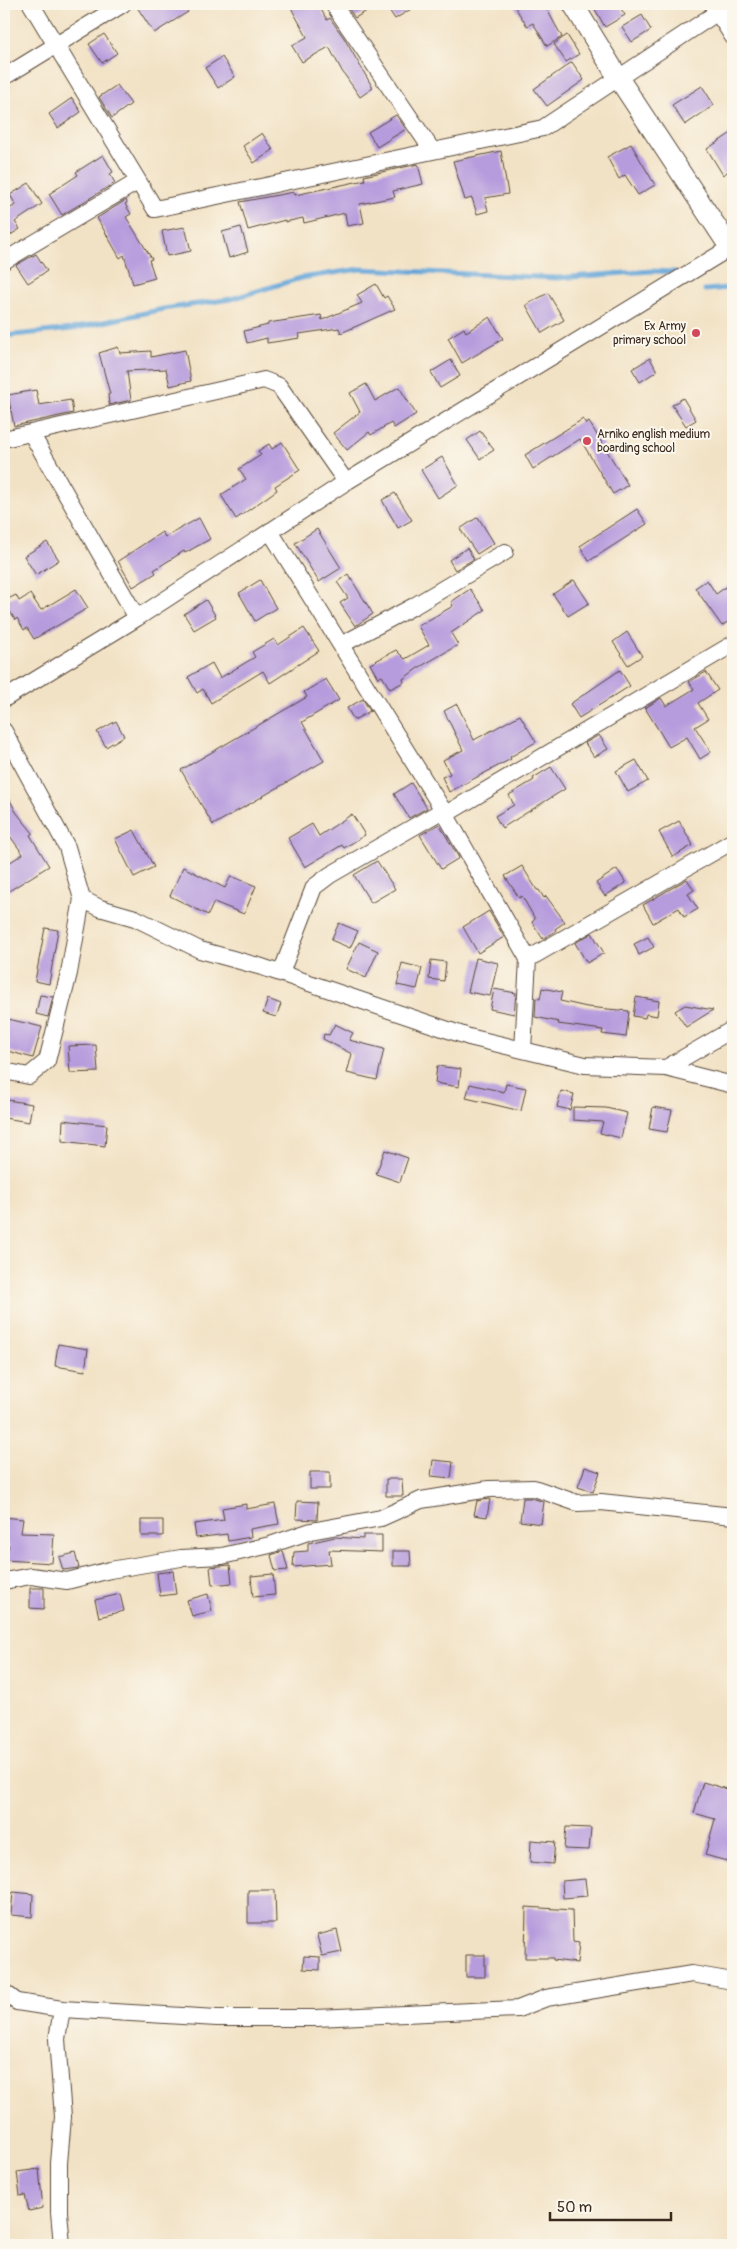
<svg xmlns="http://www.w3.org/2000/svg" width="737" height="2249" font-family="Pangolin,sans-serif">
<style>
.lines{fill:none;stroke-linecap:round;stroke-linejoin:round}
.stream{stroke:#64a5d8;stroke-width:5}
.building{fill:#b69bdd}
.minor-casing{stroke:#564637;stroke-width:18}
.tertiary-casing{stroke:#564637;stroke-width:22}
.minor{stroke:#fff;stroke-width:16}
.tertiary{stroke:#fff;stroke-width:20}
.poi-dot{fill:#d1495b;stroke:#fbf7ec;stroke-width:2}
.labels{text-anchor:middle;stroke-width:4;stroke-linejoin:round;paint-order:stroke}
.poi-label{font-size:12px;fill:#3b2a1e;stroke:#fbf7ec;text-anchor:end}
</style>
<rect width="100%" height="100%" fill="#fbf7ec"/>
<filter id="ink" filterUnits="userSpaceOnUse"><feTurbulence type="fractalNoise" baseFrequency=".02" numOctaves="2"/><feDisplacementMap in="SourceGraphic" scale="10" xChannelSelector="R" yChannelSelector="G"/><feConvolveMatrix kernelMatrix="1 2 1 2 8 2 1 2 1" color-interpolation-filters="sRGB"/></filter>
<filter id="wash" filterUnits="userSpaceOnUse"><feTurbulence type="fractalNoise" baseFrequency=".0096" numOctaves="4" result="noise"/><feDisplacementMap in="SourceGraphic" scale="20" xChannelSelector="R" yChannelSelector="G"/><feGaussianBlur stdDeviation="1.12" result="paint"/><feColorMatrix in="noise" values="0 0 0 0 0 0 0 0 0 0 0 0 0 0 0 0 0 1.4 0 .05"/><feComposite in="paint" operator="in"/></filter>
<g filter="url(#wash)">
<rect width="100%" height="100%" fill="#f2e2c5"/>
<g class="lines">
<path class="stream" d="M705,290L729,288
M4,336L72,329L163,309L231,299L301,278L360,269L557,278L652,271L675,272"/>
</g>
<g id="blocks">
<path class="building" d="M135,4H183L188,12L154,33Z
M289,4H318L327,20L330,18L344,38L373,88L360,97L342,71L329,47L302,62L292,46L307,37Z
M357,4H367L370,9L355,18L348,8Z
M385,4H419L395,19Z
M513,4H544L562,37L547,46L533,23L527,26Z
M592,4H618L625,15L605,27Z
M642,15L651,30L632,42L622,27Z
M104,34L117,53L102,63L89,44Z
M567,35L579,54L566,62L554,44Z
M222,57L235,77L218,88L205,68Z
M572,62L584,80L547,106L534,89Z
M117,85L131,104L112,118L99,97Z
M702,86L714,105L685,125L672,105Z
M72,98L81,112L58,128L49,114Z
M396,115L406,129L377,147L368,132Z
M733,132V168L723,175L707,149Z
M262,133L273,150L254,163L243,146Z
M631,144L655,185L638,195L625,175L619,179L607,157Z
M501,151L508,194L485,198L488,211L477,214L472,198L465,200L453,161Z
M103,155L113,172L110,174L115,183L62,215L49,194L78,175L76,172Z
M418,164L423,184L393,191L395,197L360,204L364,223L347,226L345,213L304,223L303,218L285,222V220L248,230L240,202L294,192L295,195L365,180L364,176Z
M29,183L42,204L15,222L20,229L4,239V204L7,210L16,205L10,195Z
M126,200L127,203L125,204L131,214L126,217L152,259L149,260L155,278L133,284L124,255L120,258L97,218Z
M185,227L191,251L167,256L162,231Z
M241,227L248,252L229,258L222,232Z
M36,254L47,271L28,283L16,265Z
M376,284L384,298L387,296L395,309L341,333L339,328L299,334L300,338L267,343V338L247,343L244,331L268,325V323L321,315L322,320L362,303L357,295Z
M548,293L564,320L542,333L526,305Z
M490,317L503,339L462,363L448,338L464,328L466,332Z
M118,347L120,353L151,351V357L185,350L191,381L170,386L166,369L127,371L131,400L109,405L108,394H110L99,353Z
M650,358L657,371L640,382L632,369Z
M451,360L460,376L440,388L431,372Z
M366,384L375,401L399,387L416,414L394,428L391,423L371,435L369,432L347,450L333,433L360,412L350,393Z
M36,390L39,405L71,400L73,413L14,426L8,395Z
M683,398L696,420L686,426L672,405Z
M583,419L586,424L589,422L628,485L613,494L580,439L533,469L525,455Z
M480,431L494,450L480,459L467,440Z
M282,442L300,470L275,486L277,490L236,519L221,495L246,479L239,469L261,455L258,451L269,444L272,449Z
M442,457L458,485L438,498L421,470Z
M395,493L412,520L398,528L382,500Z
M637,509L647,524L589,561L580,546Z
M478,517L494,543L477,554L460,529Z
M199,518L210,539L185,553L184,551L154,570L156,573L133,587L118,561L162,532L165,537Z
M317,529L341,568L319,582L295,543Z
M47,542L59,560L36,575L24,556Z
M467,548L474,559L455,570L449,560Z
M348,574L373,614L355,626L340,603L348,598L337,582Z
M260,580L276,608L255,621L239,593Z
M574,580L589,603L568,616L553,594Z
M707,580L716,594L733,582V618L722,626L695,588Z
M76,589L88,608L34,639L27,628L24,630L17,618L15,620L4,601L16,595L19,601L30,594L41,610Z
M470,589L485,610L451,633L458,645L418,668L403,679L404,682L390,689L382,676L378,678L370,664L396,650L405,659L429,645L418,626L453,606L451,602Z
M206,600L216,617L194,630L184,614Z
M304,628L319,651L270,683L263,671L211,703L203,689L197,693L188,677L212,663L220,678L255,657L252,652L274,639L278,645Z
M627,632L642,656L628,665L613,642Z
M620,670L630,686L579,718L570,704Z
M706,672L718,690L698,703L708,719L695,727L711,752L700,759L687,737L669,747L645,708L661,698L666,706L694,689L689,682Z
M326,679L339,700L302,722L324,761L213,825L181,770L307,697L304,692Z
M363,699L370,711L354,720L347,708Z
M457,704L474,740L520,715L536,742L510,757L511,759L449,792L442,777L450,774L443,760L463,750L444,711Z
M116,721L124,736L106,747L97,732Z
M599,735L608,749L594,757L585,743Z
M636,760L648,781L628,792L616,771Z
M551,767L565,789L502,828L495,816L514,805L509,795L534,780L533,778Z
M411,783L427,808L409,818L394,794Z
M4,788L16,812L33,833L30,835L49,866L4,894V866L23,854L4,828Z
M352,814L365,835L344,848L342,845L305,867L288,838L312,824L319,836Z
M679,821L693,845L673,857L659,832Z
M439,824L459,858L441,869L420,835Z
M134,830L154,867L134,877L115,839Z
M377,861L395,889L371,903L354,875Z
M522,866L537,890H539L544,898L546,896L565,922L555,929L556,931L543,939L532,922L535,919L522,896L519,898L505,876Z
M183,867L225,888L231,876L256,886L244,914L214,902L208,915L170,896Z
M617,869L626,883L605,896L596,883Z
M687,879L694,890L688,894L698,909L684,917L679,908L653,923L643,905Z
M489,911L504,937L478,953L463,927Z
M339,923L358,931L350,948L331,940Z
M45,928L58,930L49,984L35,981Z
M592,933L604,953L587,963L575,943Z
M648,937L654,947L639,955L634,944Z
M359,942L378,951L366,978L346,969Z
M476,958L498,963L490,996L468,992Z
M431,960L446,962L444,981L429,979Z
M402,963L422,968L417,989L397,985Z
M542,988L562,992L560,1001L587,1007L629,1011L626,1037L602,1034L603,1030L558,1024L559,1022L535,1017L536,998L540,999Z
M494,989L516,993L514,1014L490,1009Z
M40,995L53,997L48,1017L36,1014Z
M636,997L659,1001L657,1016L646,1014L645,1018L633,1016Z
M268,999L281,1004L276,1017L263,1013Z
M685,1005L713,1010L686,1027L675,1011Z
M4,1018L42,1027L33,1058L4,1050Z
M335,1024L353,1033L349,1040L384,1049L377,1080L347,1073L352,1054L323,1039L324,1034L329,1035Z
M96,1045L98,1072L70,1073L68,1046Z
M437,1066L461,1069L459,1087L435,1083Z
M470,1084L504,1092L506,1084L526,1088L521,1111L466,1098Z
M561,1091L574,1094L570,1110L557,1107Z
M7,1100L32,1104L29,1122L4,1118Z
M573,1107L606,1108L627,1113L621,1138L600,1133L603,1122L573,1120Z
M653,1107L672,1110L667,1132L649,1129Z
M63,1120L107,1125L105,1146L62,1141Z
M385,1150L408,1158L400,1182L376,1174Z
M58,1344L88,1349L85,1371L55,1366Z
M433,1460L453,1462L451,1478L431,1476Z
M585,1467L600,1472L593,1492L578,1487Z
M310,1472H330V1489H310Z
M386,1479H402L403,1496H386Z
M523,1498H532L544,1502L541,1524L520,1521Z
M490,1499L487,1517L474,1515L477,1501Z
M297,1501L318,1502L317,1520L296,1519Z
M246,1504V1509L275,1504L279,1524L250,1529L251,1537L228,1541L227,1534L196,1538L194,1524L224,1520L222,1508Z
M4,1517L23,1519L21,1533L54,1534L52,1563L5,1560L9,1545L4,1544Z
M141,1520H163V1536H141Z
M363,1535H382V1552L329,1550L331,1564L293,1567L294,1552L308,1551V1543L335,1537L363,1539Z
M283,1551L288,1570L275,1571L271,1555Z
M393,1551H410L411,1566H393Z
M75,1553L79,1568L63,1570L59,1557Z
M230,1565L232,1583L212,1585L210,1567Z
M173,1571L176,1594L160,1596L157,1573Z
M273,1574L275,1595L253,1597L251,1576Z
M30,1588H44V1609L30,1608Z
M120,1594L124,1611L99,1617L95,1600Z
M208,1594L212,1611L192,1616L187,1600Z
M703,1782L733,1791V1851L730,1862L705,1855L715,1819L694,1813Z
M566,1827L591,1828L589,1850L564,1849Z
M531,1840L555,1842L553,1864L530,1862Z
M585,1879L587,1896L563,1898L562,1881Z
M248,1890H275L276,1923H248Z
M13,1892L33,1894L32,1917L11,1915Z
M526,1907L572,1910L573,1942L579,1943L577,1963L553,1960V1958H525Z
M337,1930L342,1952L322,1956L317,1935Z
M466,1955H485V1977H466Z
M304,1956L320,1957V1970L303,1969Z
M39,2169L43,2208L29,2211L25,2195L20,2196L17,2172Z"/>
</g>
</g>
<g filter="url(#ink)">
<use href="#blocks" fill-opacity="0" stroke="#564637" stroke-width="1"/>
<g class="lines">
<defs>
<path id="minor" d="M31,4L155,209L543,128L730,4
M333,4L432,150
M712,4L733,37
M4,77L123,4
M4,261L137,182
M31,433L137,618
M4,439L264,380L279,386L346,482
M270,531L443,810L528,959L523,1050
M341,645L414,606L505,552
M4,699L137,618L346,482L733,246
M4,731L67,847L82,899L100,908L135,918L200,950L262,967L469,1037L585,1065L666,1068L733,1085
M446,814L733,644
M528,959L733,841
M281,973L314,887L330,875L443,810
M666,1068L733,1029
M4,1071L29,1076L47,1061L69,973L82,899
M4,1581L31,1576L67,1581L110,1570L181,1558L222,1556L270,1545L311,1531L381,1518L421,1500L489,1489L534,1488L577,1503L601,1502L733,1516
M4,1992L17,2002L62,2009L217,2018H316L518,2009L546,1998L692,1974L733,1981
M62,2009L57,2039L63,2117L59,2163V2212L62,2245"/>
<path id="tertiary" d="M573,4L619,79L733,252"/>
</defs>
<use href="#minor" class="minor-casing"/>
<use href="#tertiary" class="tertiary-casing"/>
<use href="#minor" class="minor"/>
<use href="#tertiary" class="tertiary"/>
</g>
</g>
<g class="poi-dot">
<circle cx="696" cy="333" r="5"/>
<circle cx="587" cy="441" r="5"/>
</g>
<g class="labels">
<g class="poi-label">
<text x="686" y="330">Ex Army<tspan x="686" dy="14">primary school</tspan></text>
<text x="597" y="438" text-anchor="start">Arniko english medium<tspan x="597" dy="14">boarding school</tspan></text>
</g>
</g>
<rect width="737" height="2249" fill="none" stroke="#fbf7ec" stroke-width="20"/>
<path d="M550 2212v8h121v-8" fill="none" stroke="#3b2a1e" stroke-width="2.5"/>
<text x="557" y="2212" font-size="15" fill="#3b2a1e" stroke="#fbf7ec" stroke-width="4" paint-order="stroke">50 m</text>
</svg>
